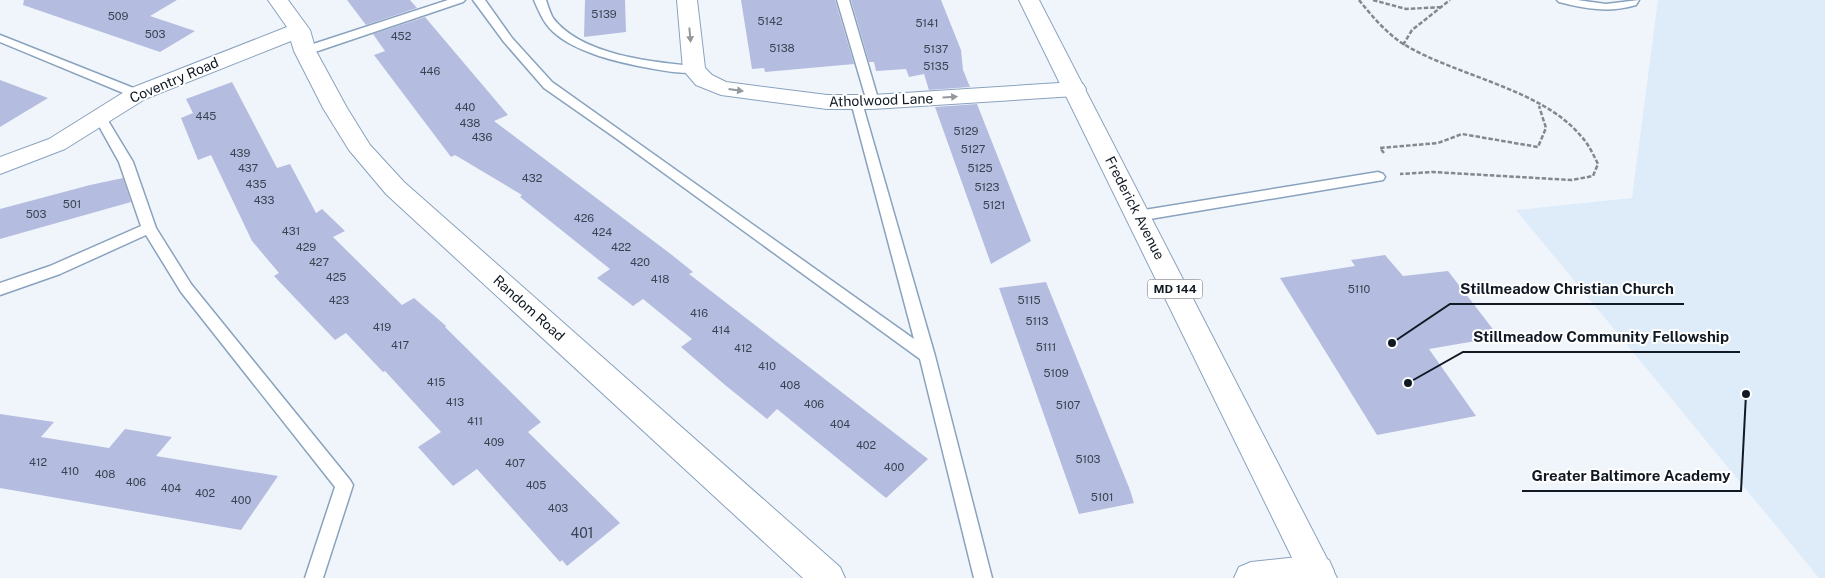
<svg xmlns="http://www.w3.org/2000/svg" width="1825" height="578" font-family="'Public Sans',sans-serif">
<style>
.built{fill:#deebf9}
.building{fill:#b4bddf}
.lines{fill:none;stroke-linecap:round;stroke-linejoin:round}
.service-casing{stroke:#89a2be;stroke-width:3}
.minor-casing{stroke:#89a2be;stroke-width:2}
.primary-casing{stroke:#89a2be;stroke-width:2}
.path{stroke:#818890;stroke-width:2.5;stroke-dasharray:4.5 2;stroke-linecap:butt}
.service{fill:#fff;fill-rule:evenodd}
.minor{fill:#fff;fill-rule:evenodd}
.primary{fill:#fff;fill-rule:evenodd}
.oneway{fill:#94989c}
.labels{text-anchor:middle;stroke-width:4;stroke-linejoin:round;paint-order:stroke}
.number-label{font-size:11px;fill:#3a4353}
.shield{fill:#fff;stroke:#585f66;stroke-width:1}
.shield-label{font-size:12px;font-weight:bold;fill:#111a24}
.street-label{font-size:14px;fill:#111a24;stroke:#fff}
.near-number-label{font-size:14px;fill:#3a4353}
.leader{fill:none;stroke:#111a24;stroke-width:2}
.callout-dot{fill:#111a24;stroke:#fff;stroke-width:2}
.callout-label{font-size:15px;text-anchor:middle;font-weight:bold;fill:#111a24;stroke:#fff;stroke-width:4;stroke-linejoin:round;paint-order:stroke}
</style>
<rect width="100%" height="100%" fill="#f0f5fb"/>
<path class="built" d="M1658,0H1825V578H1819L1516,210L1632,198Z"/>
<path class="building" d="M24,0H177L150,16L195,31L160,52L23,5Z
M347,0H410L417,8L366,25Z
M585,0H625L626,32L584,37Z
M741,0H835L854,64L765,72L764,68L752,69Z
M851,0H941L961,50L963,70L970,87L929,90L924,74L909,77L906,69L876,71L874,62H869Z
M425,17L508,115L494,121L672,255L693,272L689,274L928,459L886,498L777,409L767,419L725,385L681,347L692,339L643,299L633,306L597,278L610,269L520,197L522,195L455,155L451,157L374,55L385,51L373,34Z
M0,80L48,98L0,127Z
M232,82L277,168L290,164L316,213L322,209L345,231L333,237L402,305L414,298L446,326L445,327L541,422L528,432L620,523L567,566L562,560L560,562L477,469L453,486L418,447L441,432L385,371L383,372L346,333L335,340L274,276L279,273L252,241L211,155L198,160L181,118L193,113L186,99Z
M977,104L1031,241L991,264L935,107Z
M123,178L131,202L0,239V209L90,185Z
M1385,255L1403,276L1448,271L1499,337L1429,349L1476,416L1377,435L1280,278L1355,266L1351,260Z
M1046,282L1130,490L1134,503L1079,514L999,288Z
M0,414L54,422L41,437L109,448L125,429L172,437L156,456L278,476L241,530L0,488Z"/>
<g class="lines">
<defs>
<path id="service" d="M448,0H465L463,2L309,54H301L299,51L301,48Z
M473,0H485L512,38L552,82L914,339L851,102L853,99H861L935,356L992,578H974L920,359L617,139L544,88L504,42Z
M534,0H546C548,6 550,13 553,18C581,55 651,62 694,66L700,70C691,80 614,61 599,56C585,51 569,45 557,35C545,26 540,14 534,0Z
M837,0H849L879,102L877,105H869L867,102Z
M1557,0H1577L1606,4L1639,0L1636,5C1609,13 1586,9 1559,2Z
M0,35L141,91L143,94L137,98L133,97L0,42Z
M100,113L104,114L133,162L156,228L191,284L350,480L353,485L323,578H305L335,487L181,292L146,235L60,274L0,295V283L50,266L141,226L119,162L94,117Z
M1378,172L1383,174L1385,177L1383,180L1138,221L1133,219L1131,216L1133,213L1138,211Z"/>
<path id="minor" d="M268,0H288L310,30L316,51L347,108L370,145L404,182L840,567L845,578H803L386,194L349,150L323,108L294,51L291,41L145,99L65,149L0,174V157L49,139L129,89L287,27Z
M677,0H697L705,68L712,75L726,82L827,95H873L1075,82L1083,84L1086,89L1083,94L1075,96L873,109H827L721,95L696,85L683,70Z
M1317,555L1329,560L1334,571L1331,578H1234L1239,567L1251,562Z"/>
<path id="primary" d="M1019,0H1039L1337,578H1302Z"/>
</defs>
<use href="#service" class="service-casing"/>
<use href="#minor" class="minor-casing"/>
<use href="#primary" class="primary-casing"/>
<path class="path" d="M1359,0C1372,16 1387,34 1405,45C1457,76 1541,89 1580,135C1588,143 1593,154 1598,164L1593,176L1572,180L1433,172L1400,174
M1373,0L1406,9L1442,7
M1403,45L1412,30L1450,0
M1384,153L1380,148L1438,143L1462,134L1538,147L1546,128L1539,106"/>
<use href="#service" class="service"/>
<use href="#minor" class="minor"/>
<use href="#primary" class="primary"/>
</g>
<defs><path id="oneway-solid" d="M-6-.8H1V-3.2L6.5 0L1 3.2V.8H-6Z" transform="scale(1.25)"/></defs>
<g class="oneway">
<use href="#oneway-solid" transform="translate(690 35) rotate(85)"/>
<use href="#oneway-solid" transform="translate(736 90) rotate(8)"/>
<use href="#oneway-solid" transform="translate(950 97) rotate(-4)"/>
</g>
<g class="labels">
<g class="number-label">
<text x="604" y="18">5139</text>
<text x="118" y="20">509</text>
<text x="770" y="25">5142</text>
<text x="927" y="27">5141</text>
<text x="155" y="38">503</text>
<text x="401" y="40">452</text>
<text x="782" y="52">5138</text>
<text x="936" y="53">5137</text>
<text x="936" y="70">5135</text>
<text x="430" y="75">446</text>
<text x="465" y="111">440</text>
<text x="206" y="120">445</text>
<text x="470" y="127">438</text>
<text x="966" y="135">5129</text>
<text x="482" y="141">436</text>
<text x="973" y="153">5127</text>
<text x="240" y="157">439</text>
<text x="248" y="172">437</text>
<text x="980" y="172">5125</text>
<text x="532" y="182">432</text>
<text x="256" y="188">435</text>
<text x="987" y="191">5123</text>
<text x="264" y="204">433</text>
<text x="72" y="208">501</text>
<text x="994" y="209">5121</text>
<text x="36" y="218">503</text>
<text x="584" y="222">426</text>
<text x="291" y="235">431</text>
<text x="602" y="236">424</text>
<text x="306" y="251">429</text>
<text x="621" y="251">422</text>
<text x="319" y="266">427</text>
<text x="640" y="266">420</text>
<text x="336" y="281">425</text>
<text x="660" y="283">418</text>
<text x="1359" y="293">5110</text>
<text x="339" y="304">423</text>
<text x="1029" y="304">5115</text>
<text x="699" y="317">416</text>
<text x="1037" y="325">5113</text>
<text x="382" y="331">419</text>
<text x="721" y="334">414</text>
<text x="400" y="349">417</text>
<text x="1046" y="351">5111</text>
<text x="743" y="352">412</text>
<text x="767" y="370">410</text>
<text x="1056" y="377">5109</text>
<text x="436" y="386">415</text>
<text x="790" y="389">408</text>
<text x="455" y="406">413</text>
<text x="814" y="408">406</text>
<text x="1068" y="409">5107</text>
<text x="475" y="425">411</text>
<text x="840" y="428">404</text>
<text x="494" y="446">409</text>
<text x="866" y="449">402</text>
<text x="1088" y="463">5103</text>
<text x="38" y="466">412</text>
<text x="515" y="467">407</text>
<text x="894" y="471">400</text>
<text x="70" y="475">410</text>
<text x="105" y="478">408</text>
<text x="136" y="486">406</text>
<text x="536" y="489">405</text>
<text x="171" y="492">404</text>
<text x="205" y="497">402</text>
<text x="1102" y="501">5101</text>
<text x="241" y="504">400</text>
<text x="558" y="512">403</text>
</g>
<rect class="shield" x="1147.5" y="279.5" width="55" height="19" rx="4"/>
<g class="shield-label">
<text x="1175" y="293">MD 144</text>
</g>
<g class="street-label">
<text transform="translate(174 80) rotate(-23)" y="5">Coventry Road</text>
<text transform="translate(881 100) rotate(-2)" y="5">Atholwood Lane</text>
<text transform="translate(1135 208) rotate(63)" y="5">Frederick Avenue</text>
<text transform="translate(529 308) rotate(42)" y="5">Random Road</text>
</g>
<g class="near-number-label">
<text x="582" y="538">401</text>
</g>
</g>
<path class="leader" d="M1392 343L1450 304H1684M1408 383L1463 352H1740M1746 394L1741 491H1522"/>
<g class="callout-dot">
<circle cx="1392" cy="343" r="5"/>
<circle cx="1408" cy="383" r="5"/>
<circle cx="1746" cy="394" r="5"/>
</g>
<g class="callout-label">
<text x="1567" y="294">Stillmeadow Christian Church</text>
<text x="1601" y="342">Stillmeadow Community Fellowship</text>
<text x="1631" y="481">Greater Baltimore Academy</text>
</g>
</svg>
